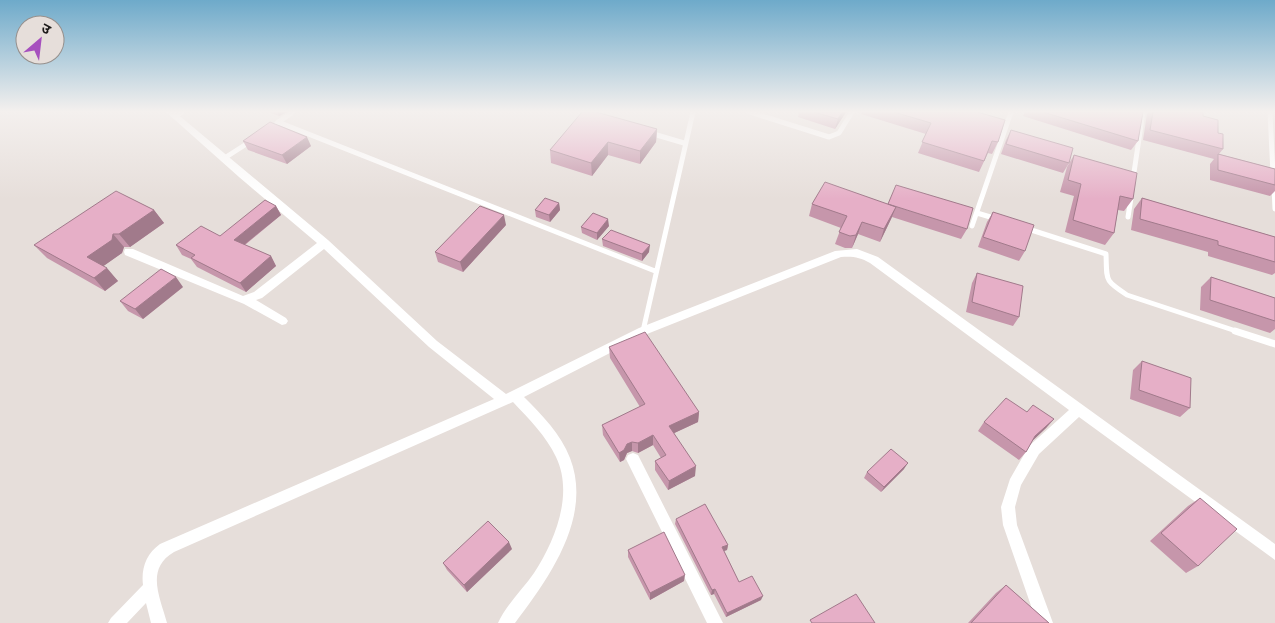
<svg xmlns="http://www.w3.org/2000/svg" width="1275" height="623" font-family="'Archivo Narrow','Noto Sans Devanagari',sans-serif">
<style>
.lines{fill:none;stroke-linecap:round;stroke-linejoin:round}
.service-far1{stroke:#fff;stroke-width:5}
.service{stroke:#fff;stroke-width:7}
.minor{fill:#fff;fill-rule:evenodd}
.wall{fill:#c696ab}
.shaded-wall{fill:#a17a8b}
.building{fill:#e6afc7;stroke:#a17a8b}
</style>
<rect width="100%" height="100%" fill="#e6deda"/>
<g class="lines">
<path class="service-far1" d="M750,112L829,137L839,133L852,112
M1270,112L1273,174
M175,116L182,112
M278,122L655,271
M277,123L293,112
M650,133L684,143
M223,159L251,141
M1133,179L1143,112
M1274,186L1275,209
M977,213L997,219
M1128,217L1131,198
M972,226L1011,112
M1025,228L1106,254C1107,281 1104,280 1127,295L1239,332
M643,331L693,112"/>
<path class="service" d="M1235,331L1275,344"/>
<path class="minor" d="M166,112H175L328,240L437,341L506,394L639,328L835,251L857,249L878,257L1275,544V560L1079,417L1039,454L1021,485L1015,507L1017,525L1053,623H1037L1003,525L1001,507L1010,479L1029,446L1069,410L870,263C860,257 852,256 841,257L647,334L524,397C542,415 561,434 570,458C593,517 549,578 515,623H498C506,605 523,589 534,573C555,541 574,494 556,457C546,436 529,419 513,402L174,552C145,569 160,597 167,623H151L146,603L127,623H108L111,618L143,585C141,569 146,554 160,544L494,399L429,347L324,249L262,298L256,300L286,318L288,321L286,324L282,325L244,304L125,255L124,252L125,249H133L243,296L254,292L317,243L239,177Z
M633,453L638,455L723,623H707L626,459L628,455Z"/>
</g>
<path class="wall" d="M268,112H287L279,116Z
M799,112H846L835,129L798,117Z
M862,112H977L998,142L992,154L988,153L979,172L918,153L926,134L861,114Z
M1025,112H1143L1138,141L1131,150L1023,116Z
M1149,112H1203V116L1218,133L1223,149L1219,154L1275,169V191L1270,196L1210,180V164L1214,159L1143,140L1147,114Z
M657,129L656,142L640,164L608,155L592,176L551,163L550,150Z
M1011,130L1069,163L1063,173L1001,154L1006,140Z
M243,141L311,146L287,164L248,150Z
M1074,155L1133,199L1124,211L1118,210L1114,233L1105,245L1065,232L1074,196L1060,192L1067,167Z
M1142,198L1275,237V273L1272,275L1208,256V252L1131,230L1134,209Z
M559,203L560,210L550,222L536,217L535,210Z
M812,204H888L967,229L961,239L892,217L880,242L858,234L852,248H845L835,244L841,228L809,216Z
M276,206L281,215L245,245L271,256L276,266L246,292L197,267L191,259L182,255L176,245L220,236Z
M154,210L164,223L130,247H124L122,253L103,266L118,281L105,291L47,258L34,245Z
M993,212L1025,251L1019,261L978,247L987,222Z
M506,225L463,272L438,262L435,252Z
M609,226L597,240L582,233L581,227Z
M602,239L649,252L642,261L603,246Z
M977,273L1019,317L1013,326L966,312L972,283Z
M1211,277L1275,298V329L1270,333L1200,310L1201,287Z
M183,287L143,319L128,311L120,301Z
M609,347L699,412L698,422L674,433L695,476L668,490L655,470V461L661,458L653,445L638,453L632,451L627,453L624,460L620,462L603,435L602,425L640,407L610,358Z
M1142,361L1190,408L1180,417L1130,399L1133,370Z
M1027,412L1054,419L1046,428L1033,440L1026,452L1019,460L978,431L984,422Z
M904,469L881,492L864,478L867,472Z
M1200,498L1198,566L1186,573L1150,541L1188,506Z
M676,519L728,545L727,550L724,551L739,582L761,600L726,617L714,594L711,595L675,524Z
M512,549L467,592L447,570L443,563Z
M628,550L684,581L650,600L628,557Z
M1006,585L1049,623H968L996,593Z"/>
<path class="shaded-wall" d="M277,112H287L279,116Z
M842,112H846L835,129L838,119Z
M657,129L656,142L640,164V151Z
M307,137L311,146L287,164L282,155Z
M608,142V155L592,176L591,163Z
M559,203L560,210L550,222L549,215Z
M276,206L281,215L239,249L234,240Z
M896,207L891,219L880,242L884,229Z
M154,210L164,223L130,247L119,234Z
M504,215L506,225L463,272L460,262Z
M608,219L609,226L597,240V233Z
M862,222L858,234L852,248L856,235Z
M113,234L124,247L122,253L98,270L87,257Z
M650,245L649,252L642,261V254Z
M271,256L276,266L246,292L240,283Z
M107,268L118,281L105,291L94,278Z
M176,277L183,287L143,319L135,309Z
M699,412L698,422L668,436L669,426Z
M1054,419L1046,428L1028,445L1035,436Z
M653,435V445L638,453V443Z
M632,442V451L627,453L624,460L620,462L619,453L627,444Z
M908,463L904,469L881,492L884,487Z
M696,466L695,476L668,490L669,481Z
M509,542L512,549L467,592L464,585Z
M728,545L727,550L721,552L722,547Z
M685,575L684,581L650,600V593Z
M715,589L714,594L711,595L712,590Z
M763,596L761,600L726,617L727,613Z"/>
<path class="building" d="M582,112H596L657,129L640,151L608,142L591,163L550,150Z
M814,112H842L838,119Z
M894,112H977L1005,120L998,142L992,141L984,161L922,142L931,123Z
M1043,112H1143L1138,141Z
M1153,112H1203V116L1218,120V133L1223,134V149L1150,130Z
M270,122L307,137L282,155L243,141Z
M1011,130L1073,148L1069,163L1006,144Z
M1218,154L1275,169V185L1218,170Z
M1074,155L1137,173L1133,199L1120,196L1114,233L1073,220L1081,184L1068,180Z
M825,182L896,207L884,229L862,222L856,235L850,236L839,232L847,216L812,204Z
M896,185L973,208L967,229L888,204Z
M116,191L154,210L119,234H113L112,240L87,257L107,268L94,278L34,245Z
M545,198L559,203L549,215L535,210Z
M1142,198L1275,237V262L1218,245V241L1140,219Z
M265,200L276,206L234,240L271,256L240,283L191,258L195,255L176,245L201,226L220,236Z
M480,206L504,215L460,262L435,252Z
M993,212L1034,225L1025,251L983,237Z
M593,213L608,219L597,233L581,227Z
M611,230L650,245L642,254L602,239Z
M161,269L176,277L135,309L120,301Z
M977,273L1023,286L1019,317L972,302Z
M1211,277L1275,298V321L1210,300Z
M645,332L699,412L669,426L696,466L669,481L655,461L666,455L653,435L638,443L632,442L627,444L624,450L619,453L602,425L645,404L609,347Z
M1142,361L1191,378L1190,408L1139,390Z
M1006,398L1027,412L1033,405L1054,419L1035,436L1026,452L984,422Z
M891,449L908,463L884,487L867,472Z
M1200,498L1237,529L1198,566L1161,533Z
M705,504L728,545L722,547L739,582L752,576L763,596L727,613L715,589L712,590L676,519Z
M488,521L509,542L464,585L443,563Z
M664,532L685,575L650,593L628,550Z
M1006,585L1049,623H971Z
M856,594L875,623H812L810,620Z"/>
<linearGradient id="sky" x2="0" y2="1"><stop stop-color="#6eaaca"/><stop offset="0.56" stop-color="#f4f0ee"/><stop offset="1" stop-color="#f4f0ee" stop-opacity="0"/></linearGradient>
<rect width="1275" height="199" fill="url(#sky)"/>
<g transform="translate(40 40) rotate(28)"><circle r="24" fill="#e6deda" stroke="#96908d"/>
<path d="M0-4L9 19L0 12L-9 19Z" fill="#a650be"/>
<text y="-8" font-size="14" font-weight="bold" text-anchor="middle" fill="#1d1a19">उ</text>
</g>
</svg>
